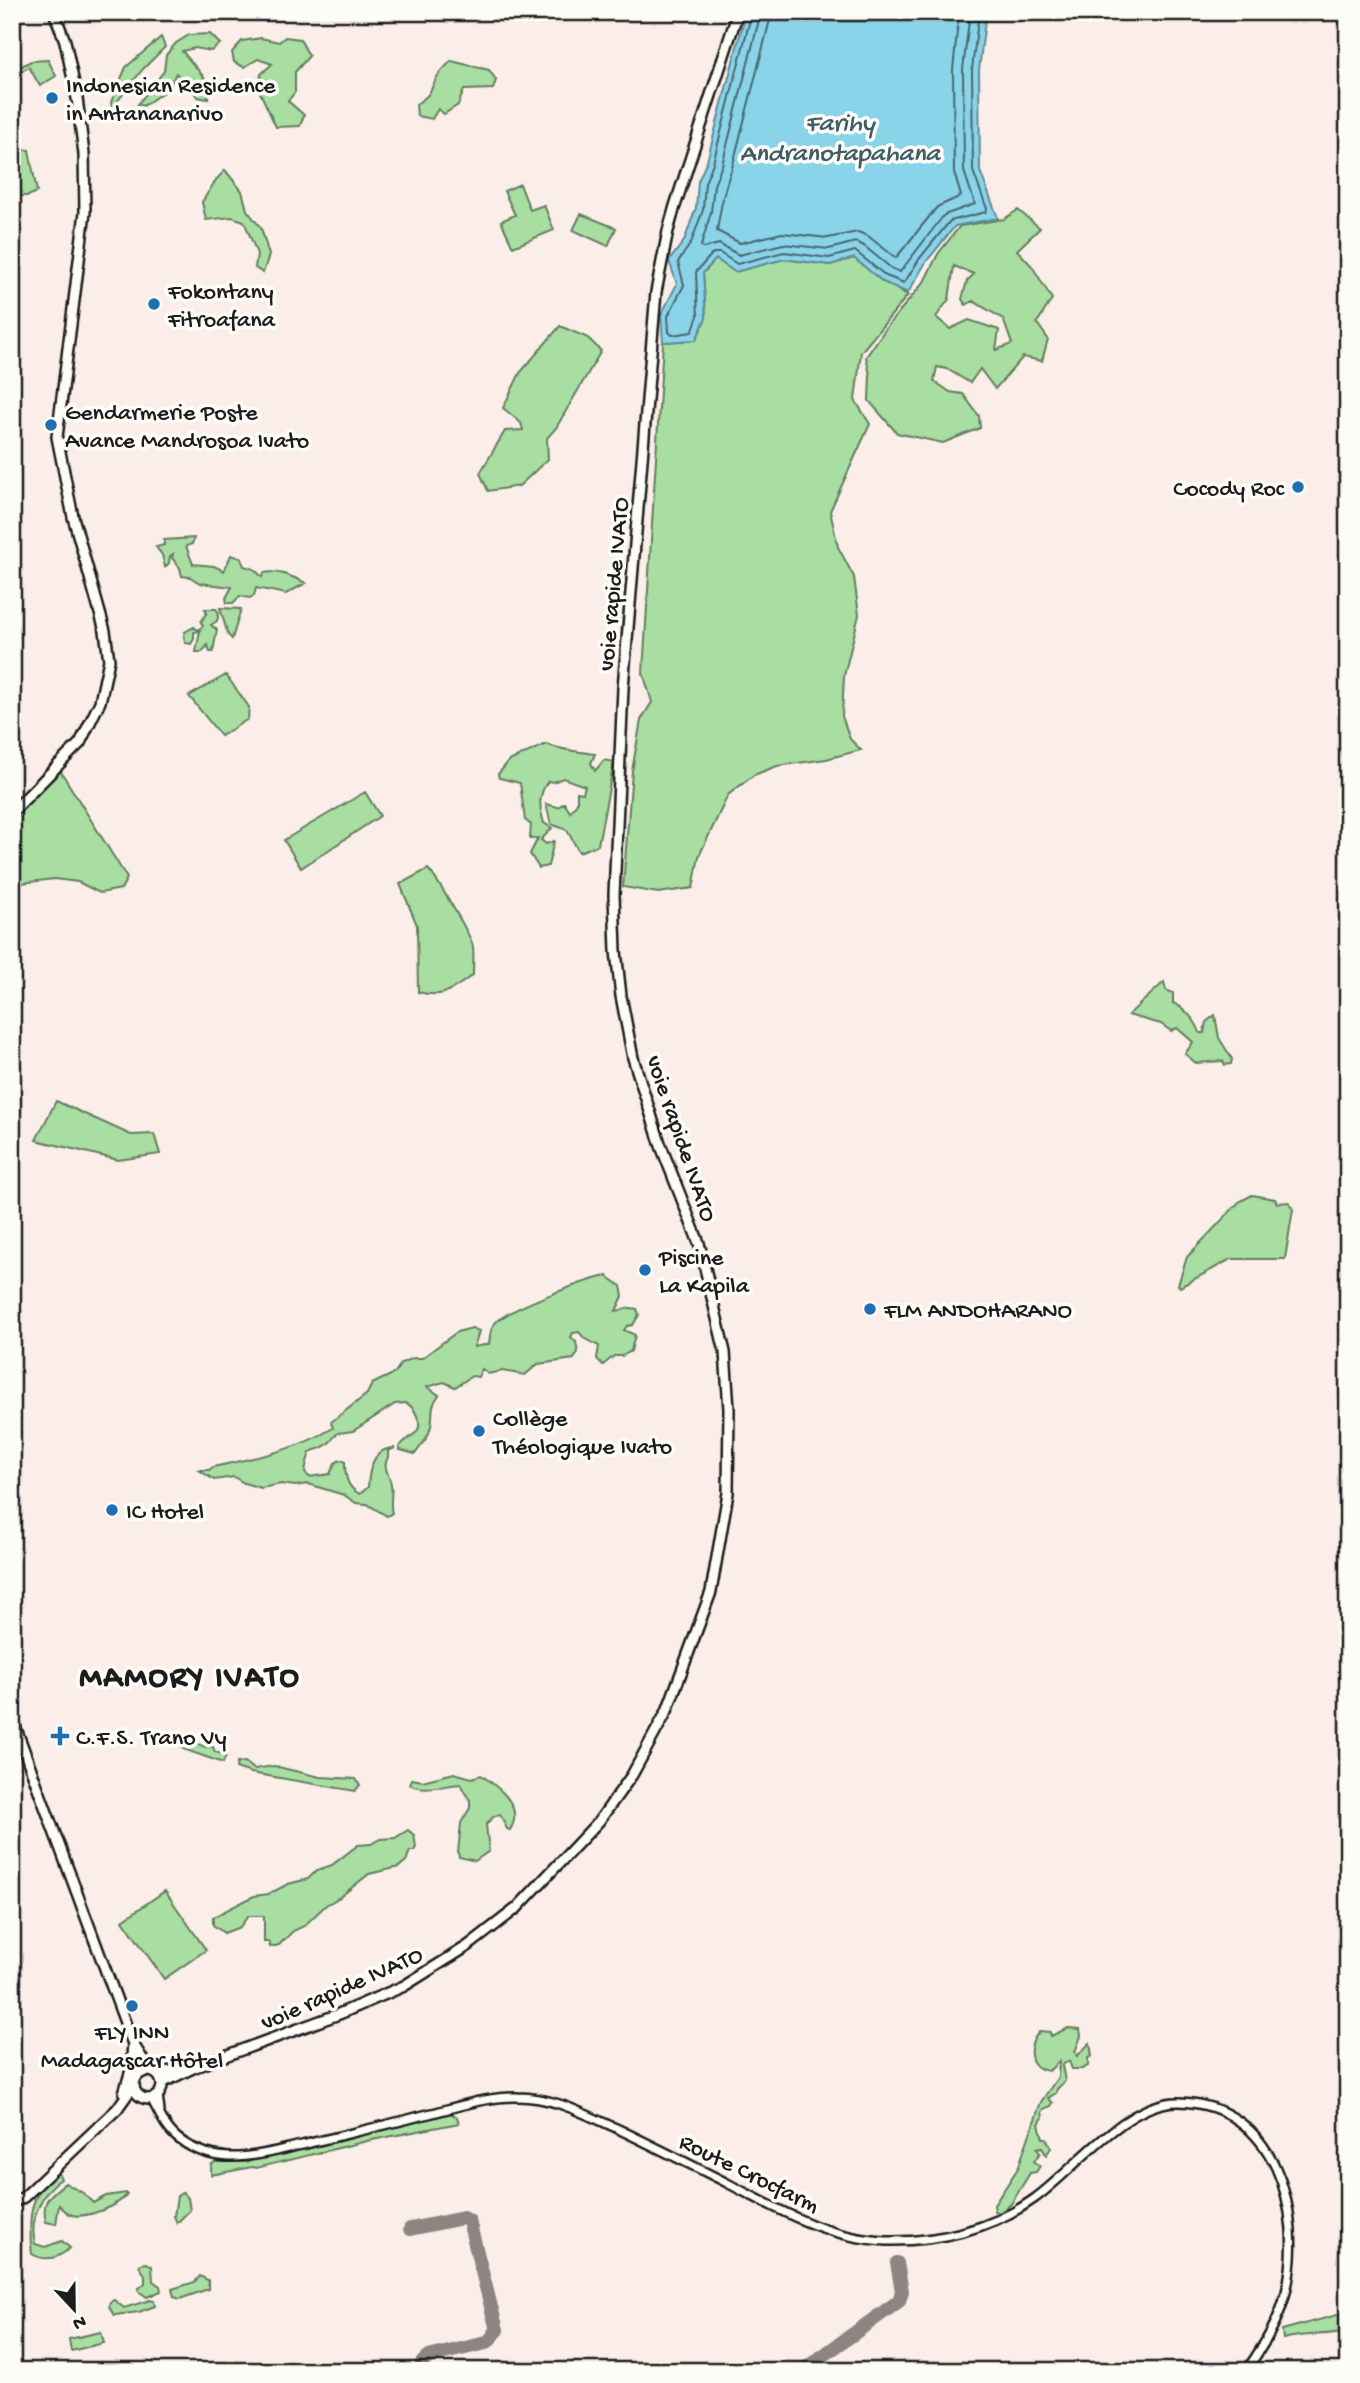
<svg xmlns="http://www.w3.org/2000/svg" width="1360" height="2383" font-family="'Gochi Hand',sans-serif">
<style>
.green{fill:#a8dea1;stroke:#627d5e;stroke-width:2;fill-rule:evenodd}
.water{fill:#8ad4ea;stroke:#5e8a98;stroke-width:2}
.lines{fill:none;stroke-linecap:round;stroke-linejoin:round}
.shore{stroke:#48666e;stroke-width:2}
.taxiway{stroke:#8c8582;stroke-width:14}
.tertiary-casing{stroke:#1c1c1c;stroke-width:12}
.secondary-casing{stroke:#1c1c1c;stroke-width:14}
.tertiary{stroke:#fdfcf7;stroke-width:7}
.secondary{stroke:#fdfcf7;stroke-width:9}
.poi-dot{fill:#1f6fb2;stroke:#fdfcf7;stroke-width:2.5}
.labels{text-anchor:middle;stroke-width:7;stroke-linejoin:round;paint-order:stroke}
.poi-label{font-size:24px;fill:#1c1c1c;stroke:#fdfcf7;text-anchor:start}
.street-label{font-size:24px;fill:#1c1c1c;stroke:#fdfcf7}
.water-label{font-size:26px;font-style:italic;fill:#425c64;stroke:#fdfcf7}
.district-label{font-size:32px;font-weight:bold;letter-spacing:2px;fill:#1c1c1c;stroke:#fdfcf7}
</style>
<rect width="100%" height="100%" fill="#fbeee9"/>
<filter id="ink" filterUnits="userSpaceOnUse"><feTurbulence type="fractalNoise" baseFrequency=".0143" numOctaves="2"/><feDisplacementMap in="SourceGraphic" scale="14" xChannelSelector="R" yChannelSelector="G"/><feConvolveMatrix kernelMatrix="1 2 1 2 8 2 1 2 1" color-interpolation-filters="sRGB"/></filter>
<g filter="url(#ink)">
<path class="green" d="M210,34L220,44L211,51L195,48L182,51L209,83L208,99L198,97L176,73L169,88L143,106L138,104L164,71L166,55L176,43L189,35Z
M161,37L165,47L143,69L112,108L111,102L126,67Z
M285,37L300,39L309,56L295,72V92L288,101L304,115L300,126L276,127L259,90L261,74L272,64L258,59L244,67L234,62L232,52L242,41L261,38L279,42Z
M48,60L56,76L40,86L29,67L12,77V71L31,61Z
M451,61L489,70L496,80L493,89L464,90L458,105L444,114L438,109L432,119L417,116L416,104C428,97 430,93 435,81C437,74 446,67 451,61Z
M12,148L29,150L37,192L28,196H12Z
M225,170L242,191L247,210L261,228L269,255L263,273L255,268L257,254L244,221L232,217L206,220L202,202L216,180Z
M520,184L530,210L544,205L554,230L513,247L501,221L515,215L504,191Z
M1018,210L1040,228L1017,250L1032,266L1052,299L1037,323L1048,339L1042,361L1023,357L995,389L980,369L970,383L947,369L937,367L934,381L950,392L963,394L979,416L980,428L943,443L897,433L869,401L870,375L866,357L888,325L924,282L938,254L960,226L1004,219ZM954,266L974,274L967,281L962,299L966,305L973,301L1003,319L1012,344L996,350L999,330L969,320L950,329L936,317L949,299Z
M581,214L616,228L608,246L573,230Z
M854,258L883,282L908,295L861,352L855,400L870,424L830,511L838,547L854,577L859,615L844,676L842,716L850,739L861,750L826,759L777,766L754,775L728,795L699,856L693,888L658,893L623,887L632,771L641,720L652,702L643,673L663,342L696,340L706,317L703,273L716,259L735,272L784,259L830,265Z
M560,326L588,338L601,351L556,428L547,438L548,459L519,486L488,491L480,473L505,431L523,430L521,423L503,408L520,373Z
M194,538L192,544L186,546L193,564L214,566L224,571L231,555L241,558L244,566L254,569L262,577L264,573C280,570 292,577 306,583L286,594L256,588L254,596L249,598L240,596L233,603H227L226,598L232,587L200,583L190,577L182,576L180,568L172,558L173,554L170,556L169,563L165,567L162,555L156,547L164,545V540Z
M220,608L241,609L232,639L228,635Z
M205,609H216L219,613L217,621L211,625L217,630L213,652H210L208,645L202,652H196L200,631L194,632V639L191,644L185,643L184,636L185,632L194,627L198,630L203,626L201,622L207,612Z
M226,675L249,707L248,719L221,736L189,696Z
M546,744C562,751 578,751 595,754L591,763L595,771L604,760L614,762L598,845L579,852L567,830L551,824L546,804L558,807L564,803L570,812L577,803V792L583,793L585,786L563,778L553,782L548,781C538,795 539,807 544,823L552,828L541,840L546,844L554,841L548,866L539,868L530,854L538,838L530,839L531,825L525,820L520,783L499,778L498,774L509,761Z
M58,767L127,878L121,889L100,893L78,882L54,879L14,884L12,874V812Z
M365,792L380,816L301,868L284,840Z
M428,869C436,877 472,937 473,947C474,956 473,966 473,975C451,990 444,999 418,992L417,925L400,884Z
M1164,982L1166,990L1173,993V1003C1184,1007 1197,1022 1200,1033H1204L1206,1022L1215,1015L1219,1038L1232,1059L1231,1064L1225,1065L1223,1061L1196,1063L1185,1054L1193,1042L1177,1028L1171,1031L1161,1024L1128,1015Z
M56,1101L131,1135L154,1134L160,1154L118,1160L36,1140Z
M1252,1195L1275,1199L1277,1203L1289,1202L1293,1209L1285,1259H1231L1180,1287L1178,1285L1187,1257L1239,1202Z
M607,1276L621,1286L623,1296L616,1311L631,1308L637,1309L639,1315L633,1325L627,1326L624,1330L635,1335L631,1351L622,1356H614L603,1365L597,1359L599,1346L585,1339L579,1332L573,1333L571,1337L576,1342L578,1352L574,1359L538,1364L525,1375L502,1371L488,1374L482,1369L478,1377L472,1376L455,1387L444,1382L427,1387L439,1395C428,1409 435,1415 430,1430C428,1438 420,1447 415,1454L400,1450L399,1447C406,1436 426,1435 417,1416C415,1410 412,1406 406,1403L395,1404L353,1431L338,1433C335,1435 333,1439 330,1442C312,1458 311,1439 305,1472L309,1477L330,1474L335,1463L340,1460L345,1461C345,1474 346,1488 360,1494L368,1487C369,1469 373,1448 395,1448L388,1451V1457C382,1468 389,1473 391,1484C393,1494 389,1505 392,1513L387,1516L367,1504L356,1503L344,1495L308,1484L295,1486L281,1484L261,1488L244,1483L234,1477L214,1480L199,1470H209L213,1467C254,1458 297,1450 333,1428L331,1422L367,1394L372,1384L395,1373L401,1363L414,1358H422L457,1332L472,1328L479,1331L474,1347L489,1344C490,1337 490,1328 495,1323C509,1308 586,1280 607,1276Z
M183,1739L206,1747H213L215,1752L226,1755L223,1763L183,1749L179,1743Z
M245,1762L254,1769L274,1766L320,1777L356,1779L360,1785L355,1791L251,1773L236,1768L237,1763Z
M454,1773L472,1778L481,1775C497,1786 525,1806 510,1830L507,1829L500,1814L493,1817L486,1825L489,1851L475,1861L459,1857L458,1853L461,1823L470,1808V1800L461,1784C446,1785 422,1792 410,1784L412,1779L422,1781Z
M408,1830L414,1835L416,1847L414,1851H410L406,1861L399,1867L369,1874L340,1897L326,1905L304,1926L293,1931L279,1945L270,1947L269,1942H264V1916H248L240,1927L224,1933L213,1925V1917L254,1896L269,1894L288,1884L308,1879L317,1870L332,1865L358,1845L371,1844L380,1839L395,1838Z
M165,1891L206,1950L164,1979L123,1920Z
M1068,2028L1080,2029L1081,2036L1075,2052L1077,2056L1090,2043L1092,2056L1088,2058V2066L1082,2069H1072L1069,2061L1062,2065L1065,2081L1057,2089L1056,2093L1048,2098L1053,2103L1051,2106L1044,2109L1042,2112L1043,2117L1039,2124L1043,2138H1046L1051,2148L1046,2155L1042,2147L1037,2148L1040,2153L1034,2161L1040,2166L1036,2172L1030,2173L1011,2204L999,2213L995,2211L994,2205L1018,2168L1041,2102L1058,2077L1059,2061L1049,2071C1027,2069 1026,2045 1040,2031L1050,2032L1051,2036Z
M450,2113L457,2117L459,2123L367,2141L256,2168L252,2167L211,2175V2165L215,2162H246Z
M59,2173L61,2179C41,2192 29,2220 35,2244L45,2247L62,2241L70,2248C59,2258 46,2262 32,2254C28,2223 28,2189 59,2173Z
M65,2183L83,2193L93,2203L106,2196L126,2193L127,2195C118,2205 87,2219 72,2215C68,2214 63,2209 59,2205L56,2224L46,2222C41,2200 49,2196 65,2183Z
M183,2192L188,2198L190,2210L177,2223L174,2216L177,2196Z
M147,2263L152,2266L153,2281L160,2286L161,2291L147,2297L140,2292L138,2289L145,2283V2275L139,2266L141,2264Z
M200,2276L208,2280V2289L180,2299L174,2297L172,2289L195,2282Z
M114,2300L124,2308L150,2300L154,2301L155,2306L139,2312L115,2315L113,2314L109,2306L110,2302Z
M1348,2312V2331C1326,2336 1305,2333 1283,2339L1282,2330Z
M101,2332L104,2343L71,2351L69,2339Z"/>
<path class="water" d="M746,12H986L979,70L980,171L998,218L955,226L926,262L908,293L883,282L854,258L830,265L784,259L735,272L716,259L703,273L706,318L696,340L663,342L661,315L677,284L669,261L684,241L696,208L698,181L707,161Z"/>
<g class="lines">
<path class="shore" d="M752,12L713,163L705,183L703,210L691,243L678,262L684,285L668,316L669,332L672,335L692,332L698,316L696,272L713,253H720L737,264L784,252L829,258L855,251L886,276L904,283L920,258L950,221L986,212L987,209L973,171L972,69L979,12
M761,12L722,165L714,185L711,212L701,246L704,248L719,244L739,255L783,244L829,249L856,242L864,246L891,268L900,272L944,215L975,204L964,171L963,69L970,12
M772,12L732,168C724,188 720,210 717,231L740,243L782,233L828,238L858,232L868,236L896,258L937,207L961,196L954,172L953,70L959,12"/>
<path class="taxiway" d="M410,2229L463,2218L469,2221L497,2330L491,2339L486,2343L428,2357L422,2363V2371
M802,2371L899,2301L902,2291L897,2263"/>
<defs>
<path id="tertiary" d="M158,2095L160,2112
M151,2098C159,2113 166,2130 180,2140C194,2150 212,2156 229,2157C252,2158 279,2150 302,2145C342,2135 383,2126 424,2115C455,2108 486,2096 518,2097C554,2097 584,2114 616,2128C654,2146 691,2165 729,2184C779,2210 829,2239 887,2241C938,2242 992,2229 1034,2199C1075,2170 1126,2101 1179,2102C1276,2104 1305,2213 1286,2292C1279,2322 1263,2346 1246,2371"/>
<path id="secondary" d="M12,812L80,743L100,702L109,660L105,631L73,517L57,437L85,212L84,154L77,98L65,41L54,12
M12,1718L133,2044L150,2071
M134 2085a14 14 0 1 1 28 0a14 14 0 1 1-28 0Z
M156,2073L187,2069
M162,2083L195,2067L339,2014L404,1986L468,1946L517,1908L599,1821L632,1775L667,1711L711,1592L728,1493L729,1409L725,1352L699,1243L661,1146L633,1058L621,996L616,951L614,895L623,688L656,292L668,231L675,206L738,12
M124,2093L131,2070L133,2044
M12,2203L24,2197L117,2109L134,2085"/>
</defs>
<use href="#tertiary" class="tertiary-casing"/>
<use href="#secondary" class="secondary-casing"/>
<use href="#tertiary" class="tertiary"/>
<use href="#secondary" class="secondary"/>
</g>
</g>
<g class="poi-dot">
<circle cx="52" cy="98" r="7"/>
<circle cx="154" cy="304" r="7"/>
<circle cx="51" cy="425" r="7"/>
<circle cx="1298" cy="487" r="7"/>
<circle cx="645" cy="1270" r="7"/>
<circle cx="870" cy="1309" r="7"/>
<circle cx="479" cy="1431" r="7"/>
<circle cx="112" cy="1510" r="7"/>
<path d="M56.5 1725.5h7v7h7v7h-7v7h-7v-7h-7v-7h7z"/>
<circle cx="132" cy="2006" r="7"/>
</g>
<g class="labels">
<g class="poi-label">
<text x="66" y="92">Indonesian Residence<tspan x="66" dy="28">in Antananarivo</tspan></text>
<text x="168" y="298">Fokontany<tspan x="168" dy="28">Fitroafana</tspan></text>
<text x="65" y="419">Gendarmerie Poste<tspan x="65" dy="28">Avance Mandrosoa Ivato</tspan></text>
<text x="1284" y="495" text-anchor="end">Cocody Roc</text>
<text x="659" y="1264">Piscine<tspan x="659" dy="28">La Kapila</tspan></text>
<text x="884" y="1317">FLM ANDOHARANO</text>
<text x="493" y="1425">Collège<tspan x="493" dy="28">Théologique Ivato</tspan></text>
<text x="126" y="1518">IC Hotel</text>
<text x="76" y="1744">C.F.S. Trano Vy</text>
<text x="132" y="2039" text-anchor="middle">FLY INN<tspan x="132" dy="28">Madagascar Hôtel</tspan></text>
</g>
<g class="street-label">
<text transform="translate(612 584) rotate(-85)" y="8">voie rapide IVATO</text>
<text transform="translate(683 1138) rotate(71)" y="8">voie rapide IVATO</text>
<text transform="translate(341 1987) rotate(-24)" y="8">voie rapide IVATO</text>
<text transform="translate(750 2172) rotate(26)" y="8">Route Crocfarm</text>
</g>
<g class="water-label">
<text x="840" y="130">Farihy<tspan x="840" dy="30">Andranotapahana</tspan></text>
</g>
<g class="district-label">
<text x="190" y="1685">MAMORY IVATO</text>
</g>
</g>
<rect width="1360" height="2383" fill="none" stroke="#fdfcf7" stroke-width="42"/>
<rect x="21" y="21" width="1318" height="2341" fill="none" stroke="#1c1c1c" stroke-width="2.5" filter="url(#ink)"/>
<g transform="translate(74 2309) rotate(158)" stroke="#fdfcf7" stroke-width="5" paint-order="stroke">
<path d="M0-5L12 26L0 18L-12 26Z" fill="#1c1c1c"/>
<text y="-10" font-size="19" font-weight="bold" text-anchor="middle" fill="#1c1c1c">N</text>
</g>
</svg>
